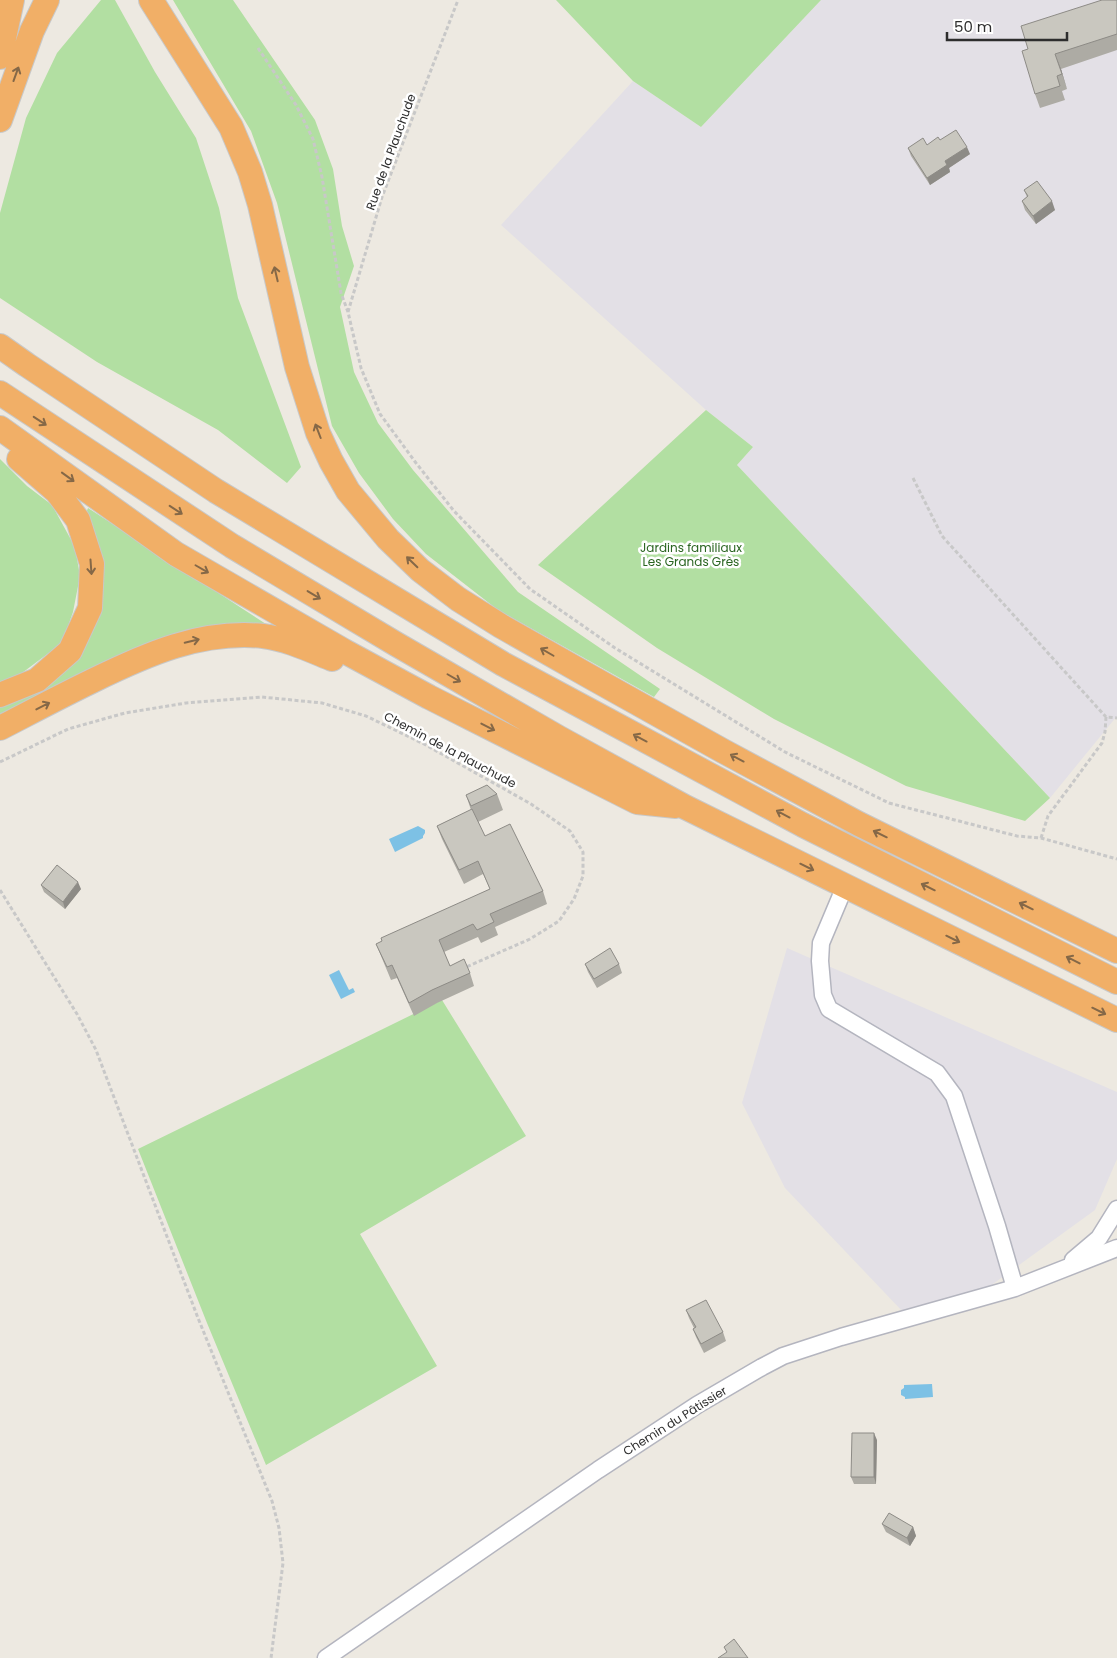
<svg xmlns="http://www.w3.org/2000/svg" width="1117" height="1658" font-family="Poppins,sans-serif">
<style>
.industrial{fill:#e3e0e6}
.green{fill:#b2dfa2}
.water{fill:#7dc1e5}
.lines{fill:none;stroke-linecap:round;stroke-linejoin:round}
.minor-casing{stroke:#b4b5bf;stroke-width:19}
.highway-casing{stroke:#c8c8c8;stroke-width:26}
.path{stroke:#c8c8c8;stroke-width:3;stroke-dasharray:4 2.5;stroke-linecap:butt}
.minor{stroke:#fff;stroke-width:16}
.highway{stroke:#f1af67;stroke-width:24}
.wall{fill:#adaba4}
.shaded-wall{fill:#8d8b86}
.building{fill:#c9c7bf;stroke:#8d8b86}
.oneway{stroke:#856847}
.labels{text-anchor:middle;stroke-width:5;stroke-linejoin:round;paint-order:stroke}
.street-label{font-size:12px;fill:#2d2d2d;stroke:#fff}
.park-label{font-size:12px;fill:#2a6521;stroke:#fff}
</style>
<rect width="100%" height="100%" fill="#ede9e1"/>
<path class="industrial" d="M821,0H1117V716L1050,798L737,465L753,447L706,410L501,225L633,81L701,127Z
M787,948L1117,1092V1159L1095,1210L986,1289L904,1313L785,1188L742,1103Z"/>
<path class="green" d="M101,0H115L155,72L196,138L219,208L238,298L301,467L287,483L218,430L97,362L0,298V213L26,118L57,53Z
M173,0H233L315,120L333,169L342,226L354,266L340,307L354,372L378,423L413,470L518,592L660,689L654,697L498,610L426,554L393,519L359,473L332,426L277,203L251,131Z
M556,0H821L701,127L633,81Z
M706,410L753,447L737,465L1050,798L1025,821L906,786L774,719L657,648L538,565Z
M0,459L27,486L52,505L75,547L80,576L73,612L62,643L22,673L0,682Z
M88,508L269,626L231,623L183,631L98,668L0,720V706L72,661L88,640L98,613L103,587L101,560L85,516Z
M442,1000L526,1136L360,1234L437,1366L266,1465L207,1323L138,1149Z"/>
<path class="water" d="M418,826L425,830V833L423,836V838L395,852L389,839Z
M339,970L349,990L353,988L355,992L341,999L329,975Z
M932,1384L933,1397L905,1399V1397L901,1395V1390L904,1388V1385Z"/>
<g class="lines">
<defs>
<path id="minor" d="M845,886L821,943L820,961L823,995L829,1009L937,1073L954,1096L997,1226L1015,1288
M1073,1260L1099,1238L1117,1209
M326,1658L598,1470L697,1405L762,1367L783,1356L841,1337L1015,1288L1117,1248"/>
<path id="highway" d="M151,0L231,127L250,172L260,205L297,367L318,433L331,461L348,491L388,539L420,570L458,599L501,626L589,676L723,751L859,824L1117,951
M0,57L12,0
M0,120L32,31L47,0
M0,346L27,365L216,491L503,664L803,825L1117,982
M0,393L232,546L396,644L559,738L685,807L1117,1020
M0,428L176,554L344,651L429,697L637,802L676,806
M0,695L37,680L70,651L90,608L92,564L78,520L57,492L19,459
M0,728C31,712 61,696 92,681C147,654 201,630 263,636C287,639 310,650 332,659"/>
</defs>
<use href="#minor" class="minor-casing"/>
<use href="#highway" class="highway-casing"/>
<path class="path" d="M258,48L296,105L313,139L322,177L341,293L348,312L361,368L380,414L416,463L454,511L530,589L615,648L785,752L889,803L1017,836L1041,838L1117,859
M348,312L382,197L458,0
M913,478L942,536L1106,717
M0,762L68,729L125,713L186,703L262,697L322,703L366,716L424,744L531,804L570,831L583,852V876L574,899L559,921L530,939L464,968
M1041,838L1048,816L1102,743L1105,732L1106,717L1117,718
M0,890L77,1014L96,1050L198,1318L272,1501L279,1528L283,1563L271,1658"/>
<use href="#minor" class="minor"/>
<use href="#highway" class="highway"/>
</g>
<path class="wall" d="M1117,0V50L1061,69L1067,89L1062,91L1065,100L1040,108L1035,94L1028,49Z
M940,140L970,154L949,168L950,172L930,185L911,156L908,148L927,145Z
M1024,190L1055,210L1036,224L1025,210L1022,201L1027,197Z
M497,794L503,810L478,822L485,836L543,891L547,904L495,927L498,935L481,943L478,937L444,952L450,966L470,973L474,986L437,1003L414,1016L397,978L391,980L376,944L490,889L483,874L464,884L442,839L437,826L471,810L466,795Z
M41,885L81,889L65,909L44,892Z
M585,964H619L622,973L597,988L588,972Z
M686,1310L723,1332L726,1341L704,1353L696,1337L693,1329L694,1328L689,1318Z
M877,1440L876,1484H854L851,1477Z
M882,1524L913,1527L916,1536L910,1546L886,1532Z"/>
<path class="shaded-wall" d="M1055,54L1061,69L1067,89L1062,74Z
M967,147L970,154L949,168L950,172L930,185L927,178L945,161Z
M1052,201L1055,210L1036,224L1033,216Z
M78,882L81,889L65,909L63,902Z
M874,1433L877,1440L876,1484L874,1477Z
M913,1527L916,1536L910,1546L907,1538Z"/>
<path class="building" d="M1102,0H1117V34L1055,54L1062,74L1057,76L1060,86L1035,94L1022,51L1028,49L1021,26Z
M956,130L967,147L945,161L947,165L927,178L908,148L923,138L927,145L938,137L940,140Z
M1037,181L1052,201L1033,216L1022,201L1028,196L1024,190Z
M487,785L497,794L471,806L466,795Z
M472,809L485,836L510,824L543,891L490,914L494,922L477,930L473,924L439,940L450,966L464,959L470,973L432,990L409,1003L392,965L387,967L376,944L382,941L381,938L490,889L478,861L459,870L437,826Z
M57,865L78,882L63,902L41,885Z
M610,948L619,964L594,979L585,964Z
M706,1300L723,1332L701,1344L693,1329L696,1327L686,1310Z
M852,1433H874V1477H851Z
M889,1513L913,1527L907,1538L882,1524Z
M734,1639L748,1658H718L727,1652L724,1647Z"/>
<defs><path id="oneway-shaft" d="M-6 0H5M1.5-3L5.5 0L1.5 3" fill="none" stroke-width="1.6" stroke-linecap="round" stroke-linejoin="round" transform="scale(1.25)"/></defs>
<g class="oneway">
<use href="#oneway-shaft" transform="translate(16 74) rotate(-70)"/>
<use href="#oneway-shaft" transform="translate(276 274) rotate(-103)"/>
<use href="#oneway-shaft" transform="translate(40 421) rotate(33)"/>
<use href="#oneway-shaft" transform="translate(318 431) rotate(-111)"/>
<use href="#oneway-shaft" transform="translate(68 477) rotate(36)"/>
<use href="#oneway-shaft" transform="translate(176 510) rotate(33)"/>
<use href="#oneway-shaft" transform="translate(412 562) rotate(-136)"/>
<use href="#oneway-shaft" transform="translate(91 567) rotate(86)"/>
<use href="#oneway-shaft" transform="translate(202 569) rotate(30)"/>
<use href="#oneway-shaft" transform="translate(314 595) rotate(31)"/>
<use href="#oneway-shaft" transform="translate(192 641) rotate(-13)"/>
<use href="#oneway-shaft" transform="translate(547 652) rotate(-150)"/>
<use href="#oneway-shaft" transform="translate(454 678) rotate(30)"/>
<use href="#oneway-shaft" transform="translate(43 706) rotate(-27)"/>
<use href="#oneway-shaft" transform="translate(488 727) rotate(27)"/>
<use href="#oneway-shaft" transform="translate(640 738) rotate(-152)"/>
<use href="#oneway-shaft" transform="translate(737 758) rotate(-152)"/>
<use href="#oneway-shaft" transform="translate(783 814) rotate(-152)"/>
<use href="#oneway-shaft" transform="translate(880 834) rotate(-154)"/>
<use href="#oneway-shaft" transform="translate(807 867) rotate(26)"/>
<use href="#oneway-shaft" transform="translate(928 887) rotate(-154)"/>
<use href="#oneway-shaft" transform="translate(1026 906) rotate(-154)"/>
<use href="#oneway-shaft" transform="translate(953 939) rotate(26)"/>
<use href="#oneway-shaft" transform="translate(1073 960) rotate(-153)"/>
<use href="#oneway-shaft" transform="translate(1099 1011) rotate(26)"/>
</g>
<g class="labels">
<g class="street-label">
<text transform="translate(391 152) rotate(-70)" y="4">Rue de la Plauchude</text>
<text transform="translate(450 750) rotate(28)" y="4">Chemin de la Plauchude</text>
<text transform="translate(675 1421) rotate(-32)" y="4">Chemin du Pâtissier</text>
</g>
<g class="park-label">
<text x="691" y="552">Jardins familiaux<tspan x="691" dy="14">Les Grands Grès</tspan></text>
</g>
</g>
<path d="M947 32v8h120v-8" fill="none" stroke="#2d2d2d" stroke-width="2.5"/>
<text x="954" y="32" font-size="15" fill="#2d2d2d" stroke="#ffffff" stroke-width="4" paint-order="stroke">50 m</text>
</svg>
